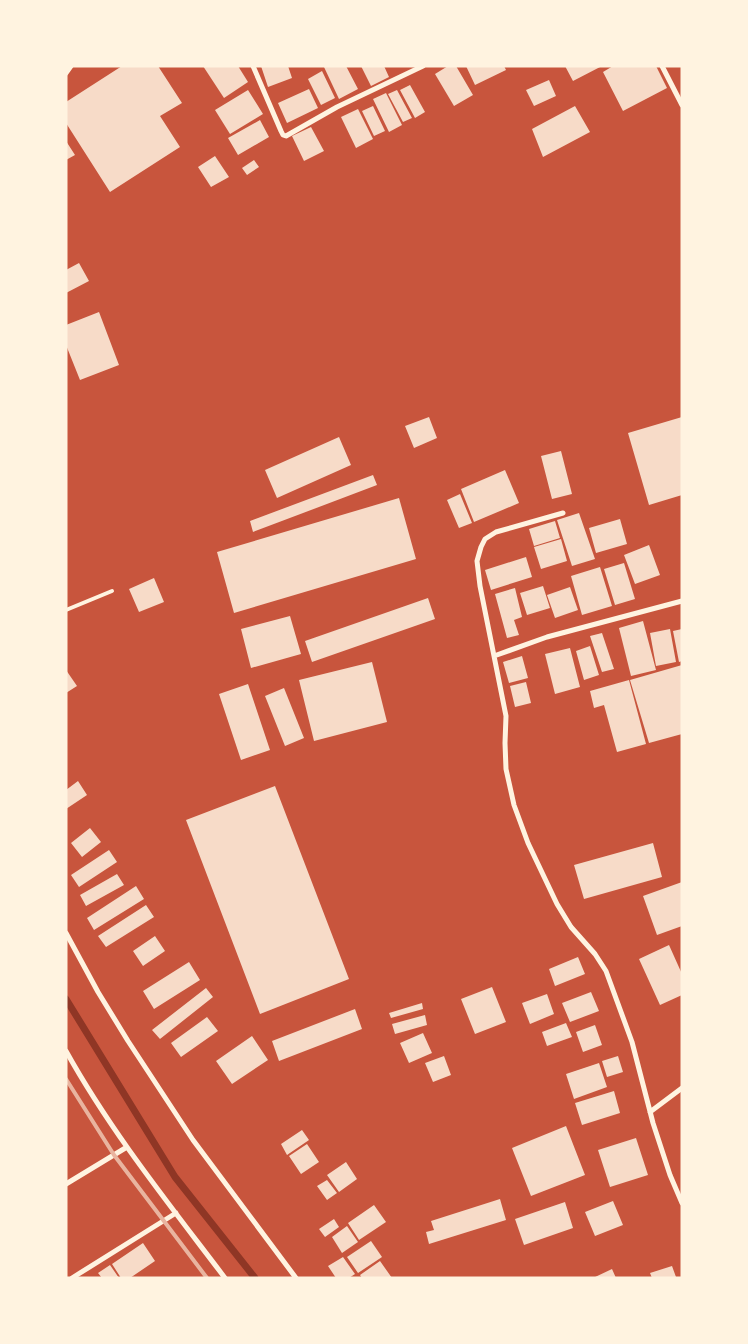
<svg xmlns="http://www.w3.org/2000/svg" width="748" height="1344" font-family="Manrope,sans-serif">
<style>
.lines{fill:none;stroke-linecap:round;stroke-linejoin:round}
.stream{stroke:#8f3625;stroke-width:7}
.building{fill:#f7dbc8}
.service{stroke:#fff3e0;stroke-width:4}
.minor{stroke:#fff3e0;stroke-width:5}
.rail{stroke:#e9b49f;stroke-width:4}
</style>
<rect width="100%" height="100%" fill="#c8553d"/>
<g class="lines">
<path class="stream" d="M66,999L175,1177L255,1278"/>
</g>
<path class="building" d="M122,66H158L182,103L160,116L180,147L110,192L66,123V102Z
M203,66H238L248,82L224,98Z
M261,66H288L292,78L268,87Z
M326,66H346L358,89L339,99L324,67Z
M361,66H384L389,77L371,86Z
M448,66H456L473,95L454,106L435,74Z
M466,66H504L506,70L475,85Z
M565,66H602L573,81Z
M613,66H656L667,88L623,111L603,72Z
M322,71L335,98L321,105L308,79Z
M549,80L556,96L534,106L526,90Z
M410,85L425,112L415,118L400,90Z
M309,89L318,108L287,123L278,103Z
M248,90L263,114L230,134L215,110Z
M397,90L412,118L403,122L388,94Z
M386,93L402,125L389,132L373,99Z
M373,106L385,131L374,136L362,111Z
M575,106L590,132L543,157L532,129Z
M358,109L373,139L356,148L341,117Z
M260,120L269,137L238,155L228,138Z
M311,127L324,151L304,161L292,136Z
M66,141L75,155L66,160Z
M215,156L229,177L211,187L198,167Z
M254,160L259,167L247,175L242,168Z
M79,263L89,281L66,293V270Z
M99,312L119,365L80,380L66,345V325Z
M429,417L437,438L414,448L405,426Z
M682,417V495L649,505L628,433Z
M339,437L351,465L277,498L265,470Z
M561,451L572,494L552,499L541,456Z
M505,470L519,503L474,522L461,489Z
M373,475L377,485L253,532L250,521Z
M460,494L472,523L459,528L447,500Z
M399,498L416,559L234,613L217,552Z
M579,513L595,559L572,566L557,520Z
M620,519L627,544L596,553L589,528Z
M555,521L560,538L534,546L529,529Z
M561,539L567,561L541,569L534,547Z
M649,545L660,575L635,584L624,555Z
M526,557L532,577L491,590L485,570Z
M624,563L635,599L615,605L604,569Z
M600,567L612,606L582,615L571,576Z
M154,578L164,602L139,612L129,589Z
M543,586L550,608L527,615L520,593Z
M570,587L578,610L555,618L547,595Z
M515,588L522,617L514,620L519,635L507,638L495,594Z
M428,598L435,619L312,662L305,641Z
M290,616L301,654L251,668L241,629Z
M643,621L656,670L631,676L619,628Z
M670,629L676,662L656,666L650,633Z
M682,629V661L679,662L673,631Z
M602,633L614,669L602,672L590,636Z
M590,646L599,675L584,680L576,651Z
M570,648L580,687L555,694L545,654Z
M522,656L528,678L509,683L503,662Z
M372,662L387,722L314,741L299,680Z
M682,665V734L649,743L630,680Z
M66,670L77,686L66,693Z
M629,680L646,744L617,752L604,705L594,708L590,691Z
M526,682L531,703L515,707L510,686Z
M248,684L270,750L241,760L219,694Z
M284,688L304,738L285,746L265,696Z
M78,781L87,795L66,809V790Z
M275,786L349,979L260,1014L186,820Z
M90,828L101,842L82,857L71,843Z
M653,843L662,877L584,899L574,865Z
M109,850L117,862L79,887L71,875Z
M117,874L124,885L86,906L80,895Z
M682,882V926L657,935L643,896Z
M136,886L144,899L94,930L87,918Z
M146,905L154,917L106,947L98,936Z
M155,936L165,951L143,966L133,951Z
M669,945L682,974V995L660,1005L639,959Z
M578,957L585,974L555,986L549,969Z
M189,962L200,980L154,1009L143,991Z
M492,987L506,1022L475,1034L461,999Z
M206,988L213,997L160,1039L152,1030Z
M591,992L599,1011L570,1022L562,1003Z
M547,994L554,1014L530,1024L522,1003Z
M422,1003L423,1009L391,1018L389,1013Z
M355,1009L362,1029L279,1061L272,1041Z
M425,1015L427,1025L395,1034L392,1024Z
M207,1017L218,1031L181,1057L171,1043Z
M566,1023L572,1037L547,1046L542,1032Z
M595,1025L602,1045L583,1052L576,1032Z
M423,1033L432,1053L409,1063L400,1043Z
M252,1036L268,1060L232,1084L216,1061Z
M444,1056L451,1075L433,1082L425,1063Z
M618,1056L623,1072L607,1077L602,1061Z
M599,1063L607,1087L574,1099L566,1074Z
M614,1091L620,1113L582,1125L575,1103Z
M566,1126L585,1175L531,1196L512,1148Z
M302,1130L309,1140L287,1155L281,1144Z
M636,1138L648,1175L610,1187L598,1150Z
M307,1144L319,1162L301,1174L289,1156Z
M346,1162L357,1179L339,1192L327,1175Z
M327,1180L337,1193L327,1200L317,1186Z
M500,1199L506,1220L429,1244L426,1232L434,1230L431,1221Z
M613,1201L623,1225L595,1236L585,1212Z
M565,1202L573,1228L524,1245L515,1219Z
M374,1205L386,1222L359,1240L348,1223Z
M334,1219L339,1227L325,1237L319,1229Z
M347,1226L358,1242L342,1253L332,1237Z
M371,1241L382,1257L358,1273L347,1257Z
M143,1243L155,1261L130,1278H121L112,1264Z
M343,1257L355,1274L349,1278H336L328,1266Z
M380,1261L392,1278H362L360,1275Z
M110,1265L119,1278H102L98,1273Z
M672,1266L676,1277L652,1278L650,1273Z
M612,1269L616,1278H593Z"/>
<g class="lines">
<path class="service" d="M66,610L112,591"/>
<path class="minor" d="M253,66L281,131L283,135L286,136L337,107L423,66
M662,66L682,105
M66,73L71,66
M682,601L547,637L494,656L506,716L505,743L506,769L514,805L528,843L557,904L571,927L595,954L606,971L632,1042L653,1123L670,1175L682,1203
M494,656L480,586L477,561L481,547L485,539L496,532L563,513
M66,933L98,992L128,1041L193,1140L296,1278
M66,1051C111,1132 169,1204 225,1278
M650,1112L682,1088
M66,1184L127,1147
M72,1278L176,1213"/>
<path class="rail" d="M66,1079L114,1155L207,1278"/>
</g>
<rect width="748" height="1344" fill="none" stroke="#fff3e0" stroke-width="135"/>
</svg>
